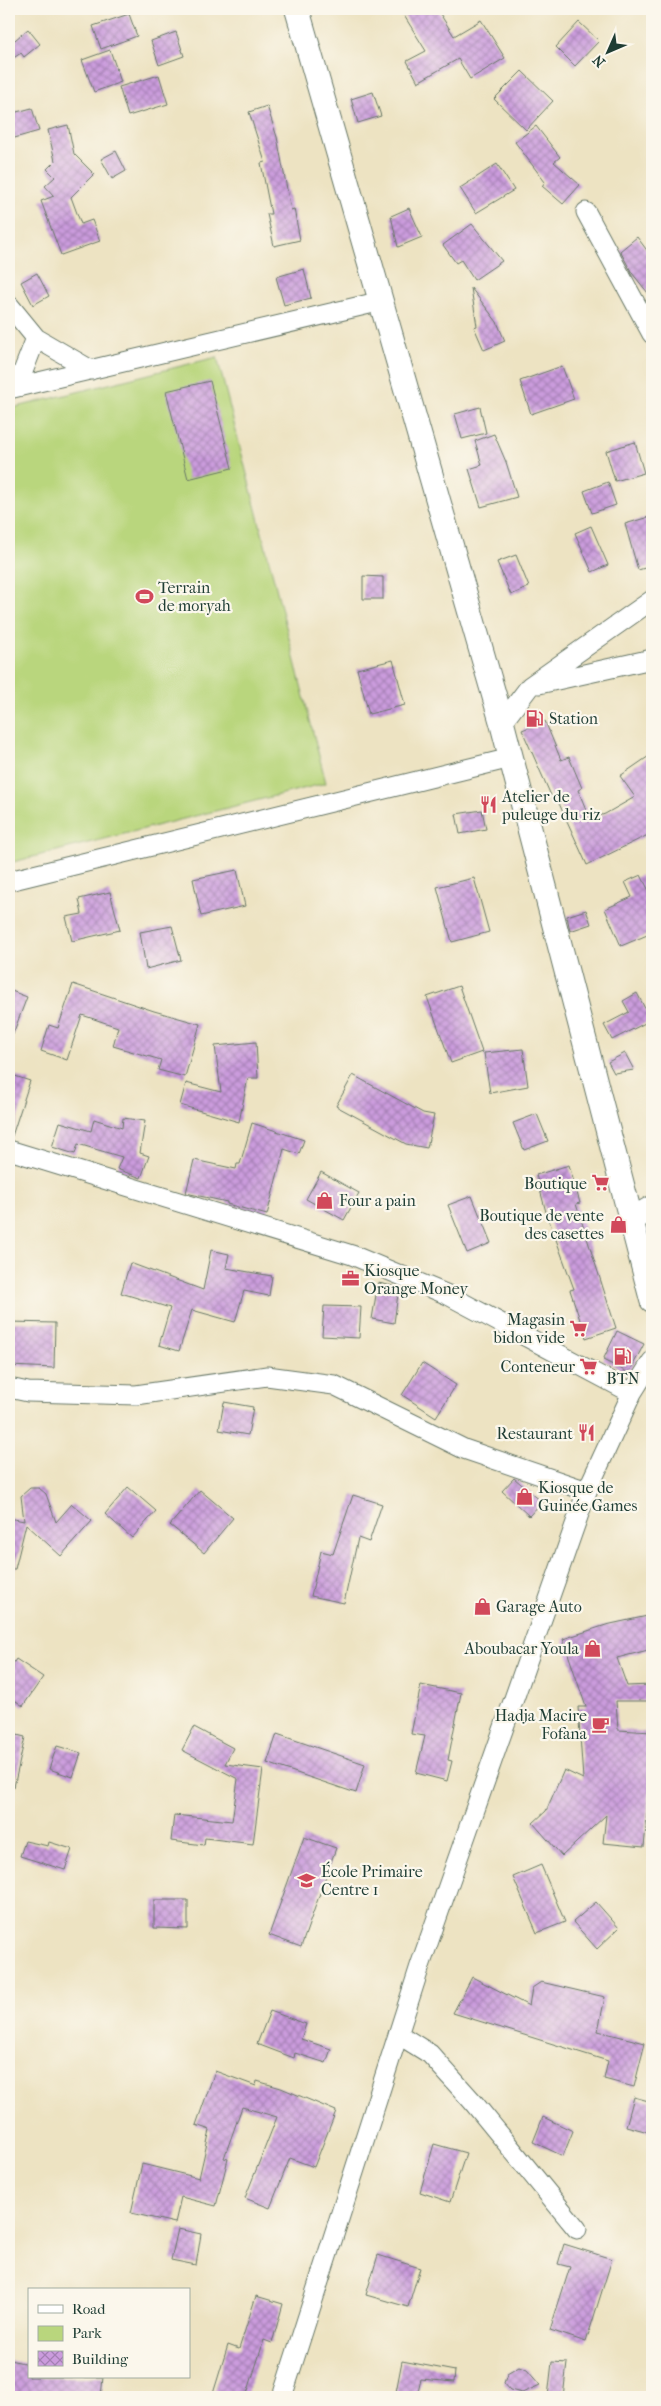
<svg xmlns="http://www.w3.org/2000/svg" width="661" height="2406" font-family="'IM FELL French Canon',serif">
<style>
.green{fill:#b9d67d;stroke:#6c8a58}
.building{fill:url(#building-cross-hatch)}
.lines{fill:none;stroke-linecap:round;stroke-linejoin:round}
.minor-casing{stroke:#677766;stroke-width:21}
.tertiary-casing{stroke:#677766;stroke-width:26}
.minor{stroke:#fff;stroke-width:19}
.tertiary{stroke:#fff;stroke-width:24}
.labels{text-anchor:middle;stroke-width:4.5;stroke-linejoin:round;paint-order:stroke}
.poi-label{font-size:16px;fill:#1f3d34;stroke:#fbf7ec;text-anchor:start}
</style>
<defs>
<pattern id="building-cross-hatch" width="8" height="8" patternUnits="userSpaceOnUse" patternTransform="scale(1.25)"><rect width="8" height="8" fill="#cb9bdd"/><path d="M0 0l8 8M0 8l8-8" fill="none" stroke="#a480b4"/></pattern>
</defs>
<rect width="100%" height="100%" fill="#fbf7ec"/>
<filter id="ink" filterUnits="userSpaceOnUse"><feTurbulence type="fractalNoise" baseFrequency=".02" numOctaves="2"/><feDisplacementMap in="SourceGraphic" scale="10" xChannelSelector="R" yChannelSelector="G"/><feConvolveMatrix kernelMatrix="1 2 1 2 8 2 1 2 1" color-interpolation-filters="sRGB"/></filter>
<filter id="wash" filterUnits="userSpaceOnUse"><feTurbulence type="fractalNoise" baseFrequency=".0096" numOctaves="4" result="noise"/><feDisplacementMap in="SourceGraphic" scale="20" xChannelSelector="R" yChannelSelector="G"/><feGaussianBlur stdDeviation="1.12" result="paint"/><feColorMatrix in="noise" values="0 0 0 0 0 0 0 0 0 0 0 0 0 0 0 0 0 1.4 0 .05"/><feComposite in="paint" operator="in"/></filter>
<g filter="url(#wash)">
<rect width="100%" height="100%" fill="#ede3c2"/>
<path class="green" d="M217,357L326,783L9,863V409Z"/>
<g id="blocks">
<path class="building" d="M400,9H437L454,36L481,20L505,58L470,79L458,59L418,82L407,61L426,51Z
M129,14L137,36L101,49L93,26Z
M579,22L599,41L575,66L556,47Z
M28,29L40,44L24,57L21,53L9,61V45Z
M176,32L184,56L159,65L151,41Z
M110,50L121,82L94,92L82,60Z
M522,71L553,101L526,130L494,99Z
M159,75L168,104L128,116L119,87Z
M373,92L381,116L358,123L351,99Z
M267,106L277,137L291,210L294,209L300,240L274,246L267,214H271L261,163L265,162L249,112Z
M32,108L39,131L11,139L9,114Z
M68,125L74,154L94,174L71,197L81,224L92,220L100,241L61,255L41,201L54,196L45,186L55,177L47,169L55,161L48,130Z
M536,126L560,157L554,162L580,185L563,204L542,186L545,182L515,142Z
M116,151L126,171L112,179L101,159Z
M497,164L514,190L476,213L460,188Z
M409,208L422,237L398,247L391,216Z
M472,224L502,261L474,280L461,260L456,263L443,245Z
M637,237L652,257V298L632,273L620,251Z
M304,269L311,298L284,305L276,277Z
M37,273L49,296L33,305L21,282Z
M471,288L497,322L505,341L484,350L474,327L477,326Z
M562,366L574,399L531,414L520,381Z
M210,381L232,468L188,479L166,391Z
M480,407L486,433L462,439L455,414Z
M494,434L506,462L517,497L481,507L469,469L482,465L475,441Z
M635,442L644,473L615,481L606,451Z
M608,482L616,505L592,513L584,491Z
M652,516V566L638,570L625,524Z
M591,526L608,565L592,572L575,533Z
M516,555L529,587L511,595L497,562Z
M363,576L383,577V599H363Z
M393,660L405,705L369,714L357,669Z
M545,721L561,760L569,757L582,788L578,790L590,819L605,814L635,797L620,776L652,754V833L587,865L557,799L553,800L522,730Z
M482,810L486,829L460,834L456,814Z
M237,870L245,906L201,916L193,879Z
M641,875L652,897V933L621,946L605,909L632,897L625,882Z
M474,878L489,932L452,942L437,887Z
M110,892L120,930L72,941L66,917L82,914L79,899Z
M586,910L591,924L570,931L567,916Z
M172,926L181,960L146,969L140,932Z
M73,984L154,1011L200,1024L185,1077L158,1070L161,1060L113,1046L118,1027L82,1015L67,1060L41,1051L49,1025L58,1028Z
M459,986L482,1052L451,1063L427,997Z
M9,990L27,997L10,1042H9Z
M637,993L651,1020L612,1040L604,1025L629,1012L623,1001Z
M256,1042L258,1078H248L239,1122L180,1105L186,1083L221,1092L215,1046Z
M523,1049L528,1086L490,1093L484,1053Z
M625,1053L634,1070L614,1073L608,1062Z
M12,1075L30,1081L12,1136L9,1135V1083Z
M353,1075L423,1113L434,1115L427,1148L406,1144L336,1106Z
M537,1114L548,1141L524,1150L513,1123Z
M123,1118L145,1121L140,1153L149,1156L141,1178L117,1169L122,1157L78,1144L75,1154L52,1147L60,1122L91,1131L94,1119L122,1128Z
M252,1123L304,1140L299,1154L284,1149L267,1215L227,1204V1202L186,1193L194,1160L236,1169L237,1164H240Z
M569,1165L580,1203L576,1204L616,1328L586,1338L570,1290L574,1289L546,1212L536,1175Z
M321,1172L359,1193L344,1220L306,1199Z
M472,1196L491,1243L467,1253L448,1205Z
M211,1250L229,1254L226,1268L272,1276L269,1296L244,1291L235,1322L192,1310L179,1351L159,1345L170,1308L121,1293L130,1263L203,1290Z
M378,1283L399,1287L394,1323L372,1319Z
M324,1306L361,1307L359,1338L322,1336Z
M9,1322L55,1323L54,1368L9,1366Z
M617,1331L644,1344L629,1373L603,1360Z
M422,1363L456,1385L436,1417L402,1395Z
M224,1402L253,1407L248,1435L219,1430Z
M514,1478L542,1502L529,1516L502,1491Z
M128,1487L156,1511L132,1538L105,1514Z
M30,1488H39L46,1494L56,1522L72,1504L92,1521L61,1556L26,1524L15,1569H9V1518L24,1521L21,1496Z
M200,1490L233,1518L204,1553L170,1525Z
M353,1495L382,1504L369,1542L358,1538L344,1603L311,1596L321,1551L333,1554Z
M652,1615V1649L617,1658L627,1686L650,1685L651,1701H616L618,1730L652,1732V1786H650L644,1847L603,1843L606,1815L562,1856L533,1823L546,1811L564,1770L583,1779L578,1707H586L563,1639L606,1625Z
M16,1659L43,1677L23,1706L9,1696V1670Z
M421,1685L461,1693L448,1760L452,1761L447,1781L416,1773L425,1736L411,1734Z
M194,1727L233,1748L225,1764L263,1769L253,1844L205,1838L204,1845L171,1841L174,1815L232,1821L238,1779L182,1750Z
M9,1733L25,1737L14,1787L9,1786Z
M277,1734L365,1764L356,1793L267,1763Z
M57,1746L81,1753L73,1777L49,1769Z
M304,1837L336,1848L301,1947L269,1935Z
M25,1841L48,1846L49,1842L72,1849L65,1870L20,1856Z
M541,1865L565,1922L537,1933L513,1877Z
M154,1900H188V1929L154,1928Z
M596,1902L619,1928L597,1949L573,1922Z
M472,1977L529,2006L532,1988L541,1982L605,1997L598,2031L645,2043L634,2087L604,2079L608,2061L453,2013Z
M270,2011L306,2024L301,2039L331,2049L326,2063L295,2053L294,2058L257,2044Z
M215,2071L256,2086L257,2081L281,2088L336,2111L314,2167L290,2158L270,2208L245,2198L277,2117L242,2107L224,2158L228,2159L216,2206L181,2197L175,2223L131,2213L142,2164L199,2178L210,2130L196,2125Z
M634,2097L652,2102V2133L626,2126Z
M543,2117L573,2131L563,2156L533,2142Z
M434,2144L466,2153L450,2202L420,2192Z
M178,2229L201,2234L196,2265L171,2260Z
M564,2244L612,2259L586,2342L550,2330L570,2267L558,2264Z
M378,2255L420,2268L408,2307L366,2295Z
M256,2296L283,2304L272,2343L264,2340L246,2397H212L228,2345L239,2349Z
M9,2360L29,2364V2377H103L101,2397H32L9,2393Z
M402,2361L455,2371L454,2382L421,2379L417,2397H395Z
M552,2362L567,2363L563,2397H548Z
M519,2367L527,2370L540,2385L522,2393L510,2390L504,2383L507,2374Z"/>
</g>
</g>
<g filter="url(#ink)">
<use href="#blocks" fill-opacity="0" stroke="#677766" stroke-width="1"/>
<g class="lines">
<defs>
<path id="minor" d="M586,212L652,334
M9,305L36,338L91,370
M17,387L36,338
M9,389L382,301
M539,684L652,659
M502,723L530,686L652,600
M9,881L511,758
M9,1150L352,1255L448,1295L632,1393
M9,1388L28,1392L136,1395L267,1376L334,1385L464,1449L587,1491
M398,2034L430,2054L473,2102L577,2229
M282,2397L420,1966L587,1491L632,1393L652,1361"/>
<path id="tertiary" d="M297,9L502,723L652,1300
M631,1220L652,1208"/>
</defs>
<use href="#minor" class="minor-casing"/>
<use href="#tertiary" class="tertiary-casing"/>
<use href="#minor" class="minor"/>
<use href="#tertiary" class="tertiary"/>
</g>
</g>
<defs>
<symbol id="stadium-bare" viewBox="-9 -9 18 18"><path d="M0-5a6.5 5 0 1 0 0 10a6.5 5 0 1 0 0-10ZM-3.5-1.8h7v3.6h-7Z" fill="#d1495b" stroke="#fbf7ec" stroke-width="2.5" paint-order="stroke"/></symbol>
<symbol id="fuel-bare" viewBox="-9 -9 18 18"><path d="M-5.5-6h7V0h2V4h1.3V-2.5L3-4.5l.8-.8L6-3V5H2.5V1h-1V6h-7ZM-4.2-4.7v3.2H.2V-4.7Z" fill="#d1495b" stroke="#fbf7ec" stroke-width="2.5" paint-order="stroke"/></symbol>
<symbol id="restaurant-bare" viewBox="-9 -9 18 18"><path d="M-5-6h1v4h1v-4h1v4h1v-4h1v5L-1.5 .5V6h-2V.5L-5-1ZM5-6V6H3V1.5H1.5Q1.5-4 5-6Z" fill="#d1495b" stroke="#fbf7ec" stroke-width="2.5" paint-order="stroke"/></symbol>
<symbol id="supermarket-bare" viewBox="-9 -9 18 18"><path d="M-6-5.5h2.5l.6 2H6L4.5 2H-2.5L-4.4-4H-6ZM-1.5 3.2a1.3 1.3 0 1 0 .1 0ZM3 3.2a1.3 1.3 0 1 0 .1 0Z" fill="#d1495b" stroke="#fbf7ec" stroke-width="2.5" paint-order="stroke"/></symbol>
<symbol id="shop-bare" viewBox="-9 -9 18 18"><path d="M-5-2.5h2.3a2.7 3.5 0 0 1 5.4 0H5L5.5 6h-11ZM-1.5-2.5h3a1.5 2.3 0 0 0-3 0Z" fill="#d1495b" stroke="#fbf7ec" stroke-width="2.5" paint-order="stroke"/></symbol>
<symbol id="office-bare" viewBox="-9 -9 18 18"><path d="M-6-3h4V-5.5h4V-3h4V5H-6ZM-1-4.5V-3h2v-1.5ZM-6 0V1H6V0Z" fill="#d1495b" stroke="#fbf7ec" stroke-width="2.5" paint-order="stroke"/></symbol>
<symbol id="cafe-bare" viewBox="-9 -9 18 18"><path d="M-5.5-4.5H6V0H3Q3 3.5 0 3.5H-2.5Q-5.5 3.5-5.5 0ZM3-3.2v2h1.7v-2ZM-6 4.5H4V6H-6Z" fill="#d1495b" stroke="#fbf7ec" stroke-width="2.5" paint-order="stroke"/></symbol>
<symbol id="school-bare" viewBox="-9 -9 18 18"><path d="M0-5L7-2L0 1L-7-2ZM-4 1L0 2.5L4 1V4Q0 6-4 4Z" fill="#d1495b" stroke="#fbf7ec" stroke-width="2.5" paint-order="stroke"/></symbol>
</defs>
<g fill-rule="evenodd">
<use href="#stadium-bare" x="132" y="584" width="25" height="25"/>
<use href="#fuel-bare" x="522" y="706" width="25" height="25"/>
<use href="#restaurant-bare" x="476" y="792" width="25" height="25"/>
<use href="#supermarket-bare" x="588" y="1170" width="25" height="25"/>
<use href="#shop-bare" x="312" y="1188" width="25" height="25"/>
<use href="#shop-bare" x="606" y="1212" width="25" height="25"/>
<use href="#office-bare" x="338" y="1266" width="25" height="25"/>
<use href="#supermarket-bare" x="566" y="1316" width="25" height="25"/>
<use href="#fuel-bare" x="610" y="1344" width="25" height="25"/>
<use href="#supermarket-bare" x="576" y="1354" width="25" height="25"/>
<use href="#restaurant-bare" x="574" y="1420" width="25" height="25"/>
<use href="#shop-bare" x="512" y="1484" width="25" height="25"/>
<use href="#shop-bare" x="470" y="1594" width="25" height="25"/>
<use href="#shop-bare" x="580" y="1636" width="25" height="25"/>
<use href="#cafe-bare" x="588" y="1712" width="25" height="25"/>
<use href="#school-bare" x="294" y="1868" width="25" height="25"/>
</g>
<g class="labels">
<g class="poi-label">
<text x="158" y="593">Terrain<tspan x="158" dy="18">de moryah</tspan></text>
<text x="549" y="724">Station</text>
<text x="502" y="802">Atelier de<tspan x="502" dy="18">puleuge du riz</tspan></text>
<text x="587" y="1189" text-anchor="end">Boutique</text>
<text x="339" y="1206">Four a pain</text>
<text x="604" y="1221" text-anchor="end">Boutique de vente<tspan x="604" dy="18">des casettes</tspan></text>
<text x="364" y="1276">Kiosque<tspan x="364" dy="18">Orange Money</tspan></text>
<text x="565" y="1325" text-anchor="end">Magasin<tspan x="565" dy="18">bidon vide</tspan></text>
<text x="575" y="1372" text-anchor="end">Conteneur</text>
<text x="623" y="1384" text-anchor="middle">BTN</text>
<text x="573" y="1439" text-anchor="end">Restaurant</text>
<text x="538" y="1493">Kiosque de<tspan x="538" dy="18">Guinée Games</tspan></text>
<text x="496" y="1612">Garage Auto</text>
<text x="579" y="1654" text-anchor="end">Aboubacar Youla</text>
<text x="587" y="1721" text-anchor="end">Hadja Macire<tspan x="587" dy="18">Fofana</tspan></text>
<text x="321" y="1877">École Primaire<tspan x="321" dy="18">Centre 1</tspan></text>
</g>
</g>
<rect width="661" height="2406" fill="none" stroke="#fbf7ec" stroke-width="30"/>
<rect x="28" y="2288" width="162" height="90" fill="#fbf7ec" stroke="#a3ada2"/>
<rect x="38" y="2305" width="25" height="8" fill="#ffffff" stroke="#a3ada2"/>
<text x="72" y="2314" font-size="15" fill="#1f3d34">Road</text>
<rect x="38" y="2326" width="25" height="15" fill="#b9d67d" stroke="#a3ada2"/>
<text x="72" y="2338" font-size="15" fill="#1f3d34">Park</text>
<rect x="38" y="2351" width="25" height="15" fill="url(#building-cross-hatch)" stroke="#a3ada2"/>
<text x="72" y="2364" font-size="15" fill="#1f3d34">Building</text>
<g transform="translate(608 52) rotate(225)" stroke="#fbf7ec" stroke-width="4" paint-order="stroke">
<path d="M0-4L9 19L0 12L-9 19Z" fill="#1f3d34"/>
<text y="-8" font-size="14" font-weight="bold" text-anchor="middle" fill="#1f3d34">N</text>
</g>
</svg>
